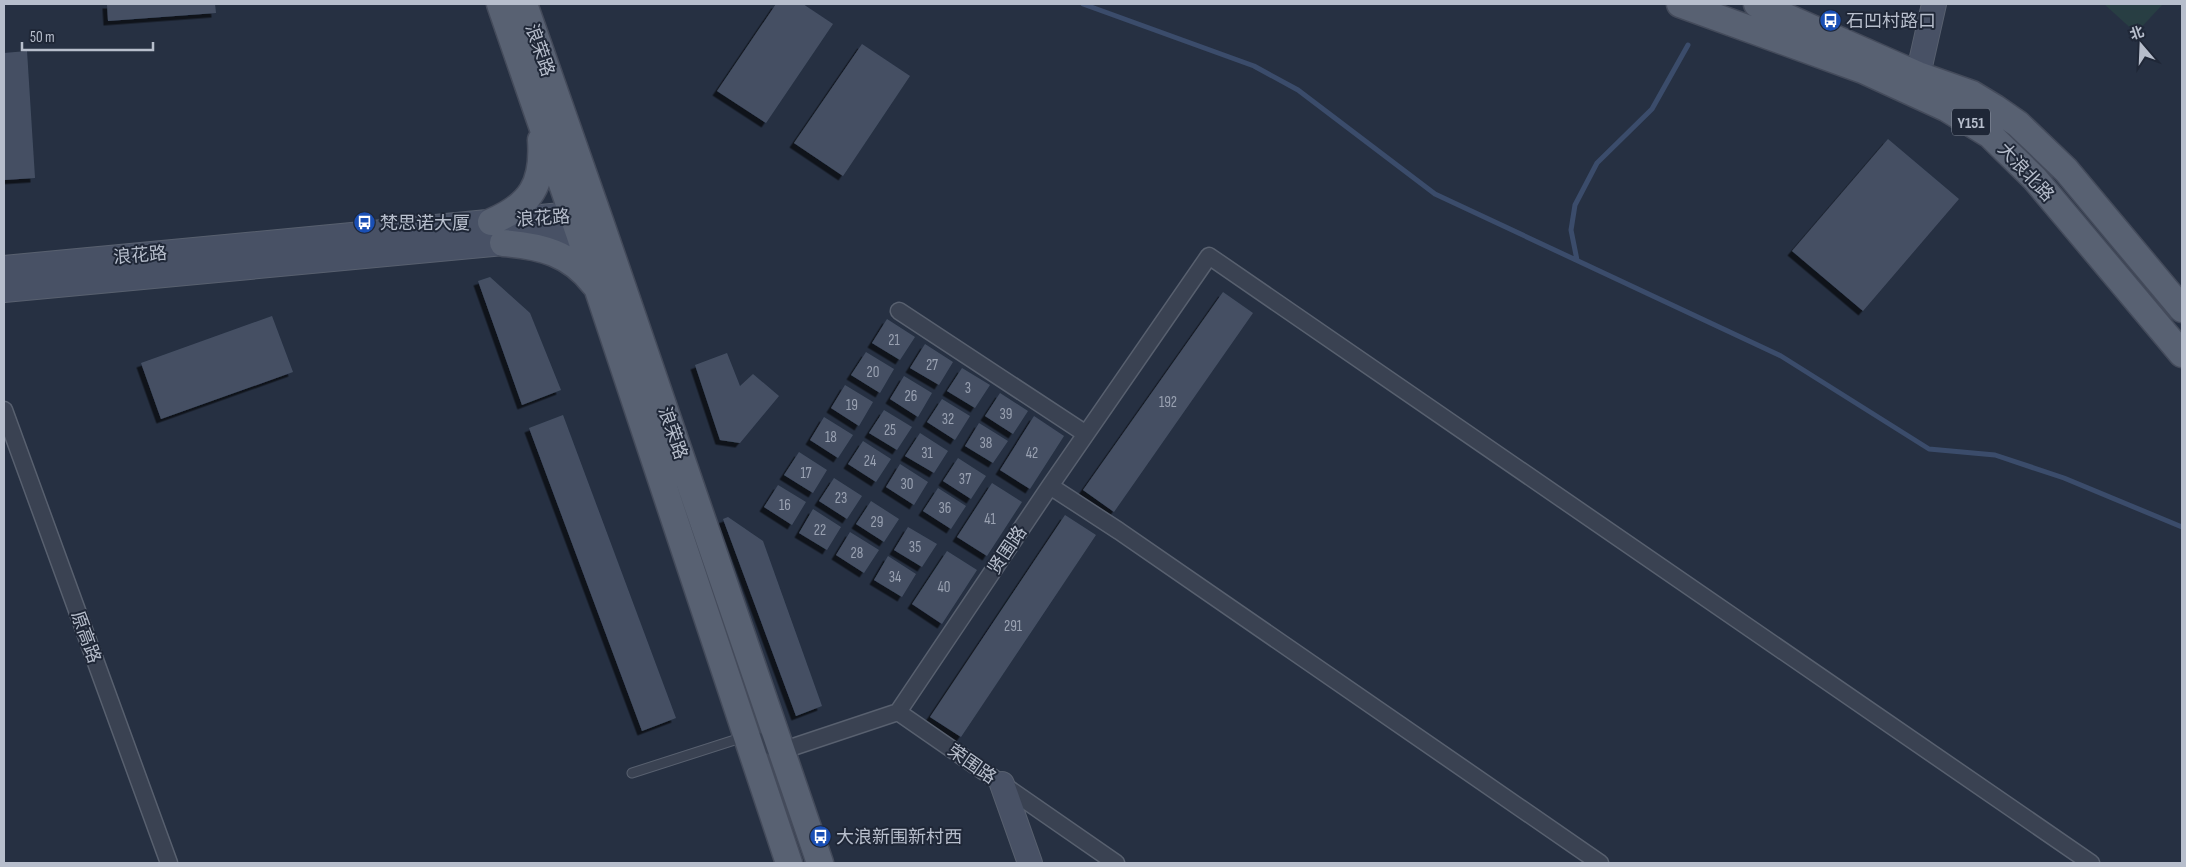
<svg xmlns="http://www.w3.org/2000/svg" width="2186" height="867" font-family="'Sofia Sans Condensed','Noto Sans SC',sans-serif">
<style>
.grass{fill:#283e43}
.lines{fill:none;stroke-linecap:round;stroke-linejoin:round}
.stream{stroke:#3b4c6b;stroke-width:5}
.building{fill:#455064;filter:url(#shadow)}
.lane-casing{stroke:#58606f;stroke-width:11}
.street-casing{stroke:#58606f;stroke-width:19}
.secondary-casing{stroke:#58606f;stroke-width:26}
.primary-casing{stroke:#444b5b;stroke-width:29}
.lane{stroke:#3a4252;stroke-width:9}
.street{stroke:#3a4252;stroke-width:16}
.secondary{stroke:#485165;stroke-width:24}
.primary{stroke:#586172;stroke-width:26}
.labels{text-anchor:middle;stroke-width:4;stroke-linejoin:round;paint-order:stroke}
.number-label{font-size:15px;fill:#9aa2b2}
.shield{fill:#1f2737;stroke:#89919f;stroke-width:1}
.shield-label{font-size:16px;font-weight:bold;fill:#b7becc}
.poi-label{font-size:18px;fill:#b7becc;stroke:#1f2737;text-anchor:start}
.street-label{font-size:18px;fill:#b7becc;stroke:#1f2737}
</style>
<defs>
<filter id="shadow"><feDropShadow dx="-4.5" dy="4.5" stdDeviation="0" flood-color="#0009"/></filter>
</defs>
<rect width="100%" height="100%" fill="#263042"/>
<path class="grass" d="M2104,4H2163L2136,33Z"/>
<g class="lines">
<path class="stream" d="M1083,4L1254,66L1298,90L1435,194L1781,356L1929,449L1995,455L2064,478L2182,527
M1577,260L1571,230L1575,205L1597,163L1652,109L1688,45"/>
</g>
<path class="building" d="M107,4H215L216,13L108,21Z
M776,4H803L833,24L766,123L717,91Z
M862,44L910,76L843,176L794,143Z
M27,51L35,178L4,180V53Z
M1888,139L1959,199L1863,311L1792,251Z
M490,277L530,313L561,390L522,405L478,281Z
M1223,292L1253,313L1114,512L1083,490Z
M272,316L293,372L161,419L141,363Z
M887,319L915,337L900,360L872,343Z
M925,344L953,362L939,385L910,368Z
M866,352L894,369L880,393L851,375Z
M727,353L740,386L753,374L779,396L740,443L720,440L695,365Z
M962,368L990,385L975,408L947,391Z
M904,376L932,393L918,417L890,399Z
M845,385L873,402L859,426L831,408Z
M1000,393L1028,411L1013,434L985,416Z
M942,399L970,416L955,440L927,422Z
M884,410L912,427L897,450L869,433Z
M563,415L676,718L642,731L529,428Z
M1034,416L1064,436L1030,489L1000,470Z
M824,417L853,435L838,458L810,440Z
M979,423L1008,441L993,463L965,446Z
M920,433L948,451L934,473L905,456Z
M863,441L891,459L876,482L848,464Z
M799,452L827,470L813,493L784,475Z
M958,458L986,476L971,499L943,481Z
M900,464L928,482L914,505L886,487Z
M834,478L862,496L847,519L819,501Z
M992,483L1022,502L987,556L957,537Z
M778,485L806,502L792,525L764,507Z
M938,488L966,506L951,529L923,511Z
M871,501L899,519L884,542L856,524Z
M813,509L841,527L827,550L799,533Z
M1065,515L1096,535L961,737L930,717Z
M728,517L763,541L822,706L796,716L723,519Z
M908,527L937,544L922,567L894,550Z
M850,532L879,550L864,573L836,555Z
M947,551L977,570L942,624L912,604Z
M888,556L916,574L902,597L874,580Z"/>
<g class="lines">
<defs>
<path id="lane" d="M632,773L744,737"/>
<path id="street" d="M899,311L1086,434
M4,410L169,863
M1050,486L1119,531L1600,863
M898,712L1116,863
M747,736L781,751L898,712L1050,486L1209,256L2091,863"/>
<path id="secondary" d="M1909,90L1918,75L1934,4
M4,268L572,214L591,219
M4,290L580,236L596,224
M1002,784L1030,863"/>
<path id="primary" d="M500,4L580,236L789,863
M524,4L600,221L820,863
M1680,4L1863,70L1946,108L1990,135L2035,179L2182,354
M1757,4L1918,75L1972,94L1995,108L2018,124L2066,170L2182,309
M491,222C531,205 544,184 541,140
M503,243C541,246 570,253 594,284"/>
</defs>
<use href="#lane" class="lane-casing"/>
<use href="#street" class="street-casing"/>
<use href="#secondary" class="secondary-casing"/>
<use href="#primary" class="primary-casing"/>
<use href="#lane" class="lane"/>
<use href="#street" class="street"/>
<use href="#secondary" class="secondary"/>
<use href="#primary" class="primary"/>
</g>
<defs>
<symbol id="bus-disc" viewBox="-11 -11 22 22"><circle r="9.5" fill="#1a4fb4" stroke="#1f2737"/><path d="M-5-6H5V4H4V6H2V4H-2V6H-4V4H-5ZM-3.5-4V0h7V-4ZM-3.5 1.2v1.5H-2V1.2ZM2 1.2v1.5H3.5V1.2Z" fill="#fff"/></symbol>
</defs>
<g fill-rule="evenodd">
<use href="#bus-disc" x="1818" y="8" width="25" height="25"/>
<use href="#bus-disc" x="352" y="210" width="25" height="25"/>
<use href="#bus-disc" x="808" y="824" width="25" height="25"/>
</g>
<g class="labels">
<g class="number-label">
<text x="894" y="345">21</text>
<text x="932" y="370">27</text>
<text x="873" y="377">20</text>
<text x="968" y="393">3</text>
<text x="911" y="401">26</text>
<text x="1168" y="407">192</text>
<text x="852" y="410">19</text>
<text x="1006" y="419">39</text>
<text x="948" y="424">32</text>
<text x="890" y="435">25</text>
<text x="831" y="442">18</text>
<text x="986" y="448">38</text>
<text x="927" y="458">31</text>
<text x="1032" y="458">42</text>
<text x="870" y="466">24</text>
<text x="806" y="478">17</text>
<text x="965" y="484">37</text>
<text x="907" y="489">30</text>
<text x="841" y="503">23</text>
<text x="785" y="510">16</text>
<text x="945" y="513">36</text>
<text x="990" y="524">41</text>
<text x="877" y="527">29</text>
<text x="820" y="535">22</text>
<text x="915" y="552">35</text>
<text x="857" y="558">28</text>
<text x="895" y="582">34</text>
<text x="944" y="592">40</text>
<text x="1013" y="631">291</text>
</g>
<rect class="shield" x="1952" y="108.5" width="38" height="27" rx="4"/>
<g class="shield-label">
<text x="1971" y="128">Y151</text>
</g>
<g class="poi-label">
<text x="1846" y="27">石凹村路口</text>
<text x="380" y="229">梵思诺大厦</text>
<text x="836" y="843">大浪新围新村西</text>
</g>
<g class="street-label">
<text transform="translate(540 50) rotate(71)" y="6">浪荣路</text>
<text transform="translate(2026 172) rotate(47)" y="6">大浪北路</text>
<text transform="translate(543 218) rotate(-4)" y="6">浪花路</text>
<text transform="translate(140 255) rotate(-5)" y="6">浪花路</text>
<text transform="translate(673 433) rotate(71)" y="6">浪荣路</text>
<text transform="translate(1007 550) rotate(-56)" y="6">贤围路</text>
<text transform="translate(86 637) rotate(70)" y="6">原高路</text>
<text transform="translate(972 764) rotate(35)" y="6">荣围路</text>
</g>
</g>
<rect width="2186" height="867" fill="none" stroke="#b7becc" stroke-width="10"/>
<g transform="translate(2141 45) rotate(341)" stroke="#1f2737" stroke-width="4" paint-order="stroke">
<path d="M0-4L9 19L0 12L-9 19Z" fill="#b7becc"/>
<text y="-8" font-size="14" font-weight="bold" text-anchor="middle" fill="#b7becc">北</text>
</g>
<path d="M22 42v8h131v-8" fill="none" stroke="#b7becc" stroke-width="2.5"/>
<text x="30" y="42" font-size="15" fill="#b7becc" stroke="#1f2737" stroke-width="4" paint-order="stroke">50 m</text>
</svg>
